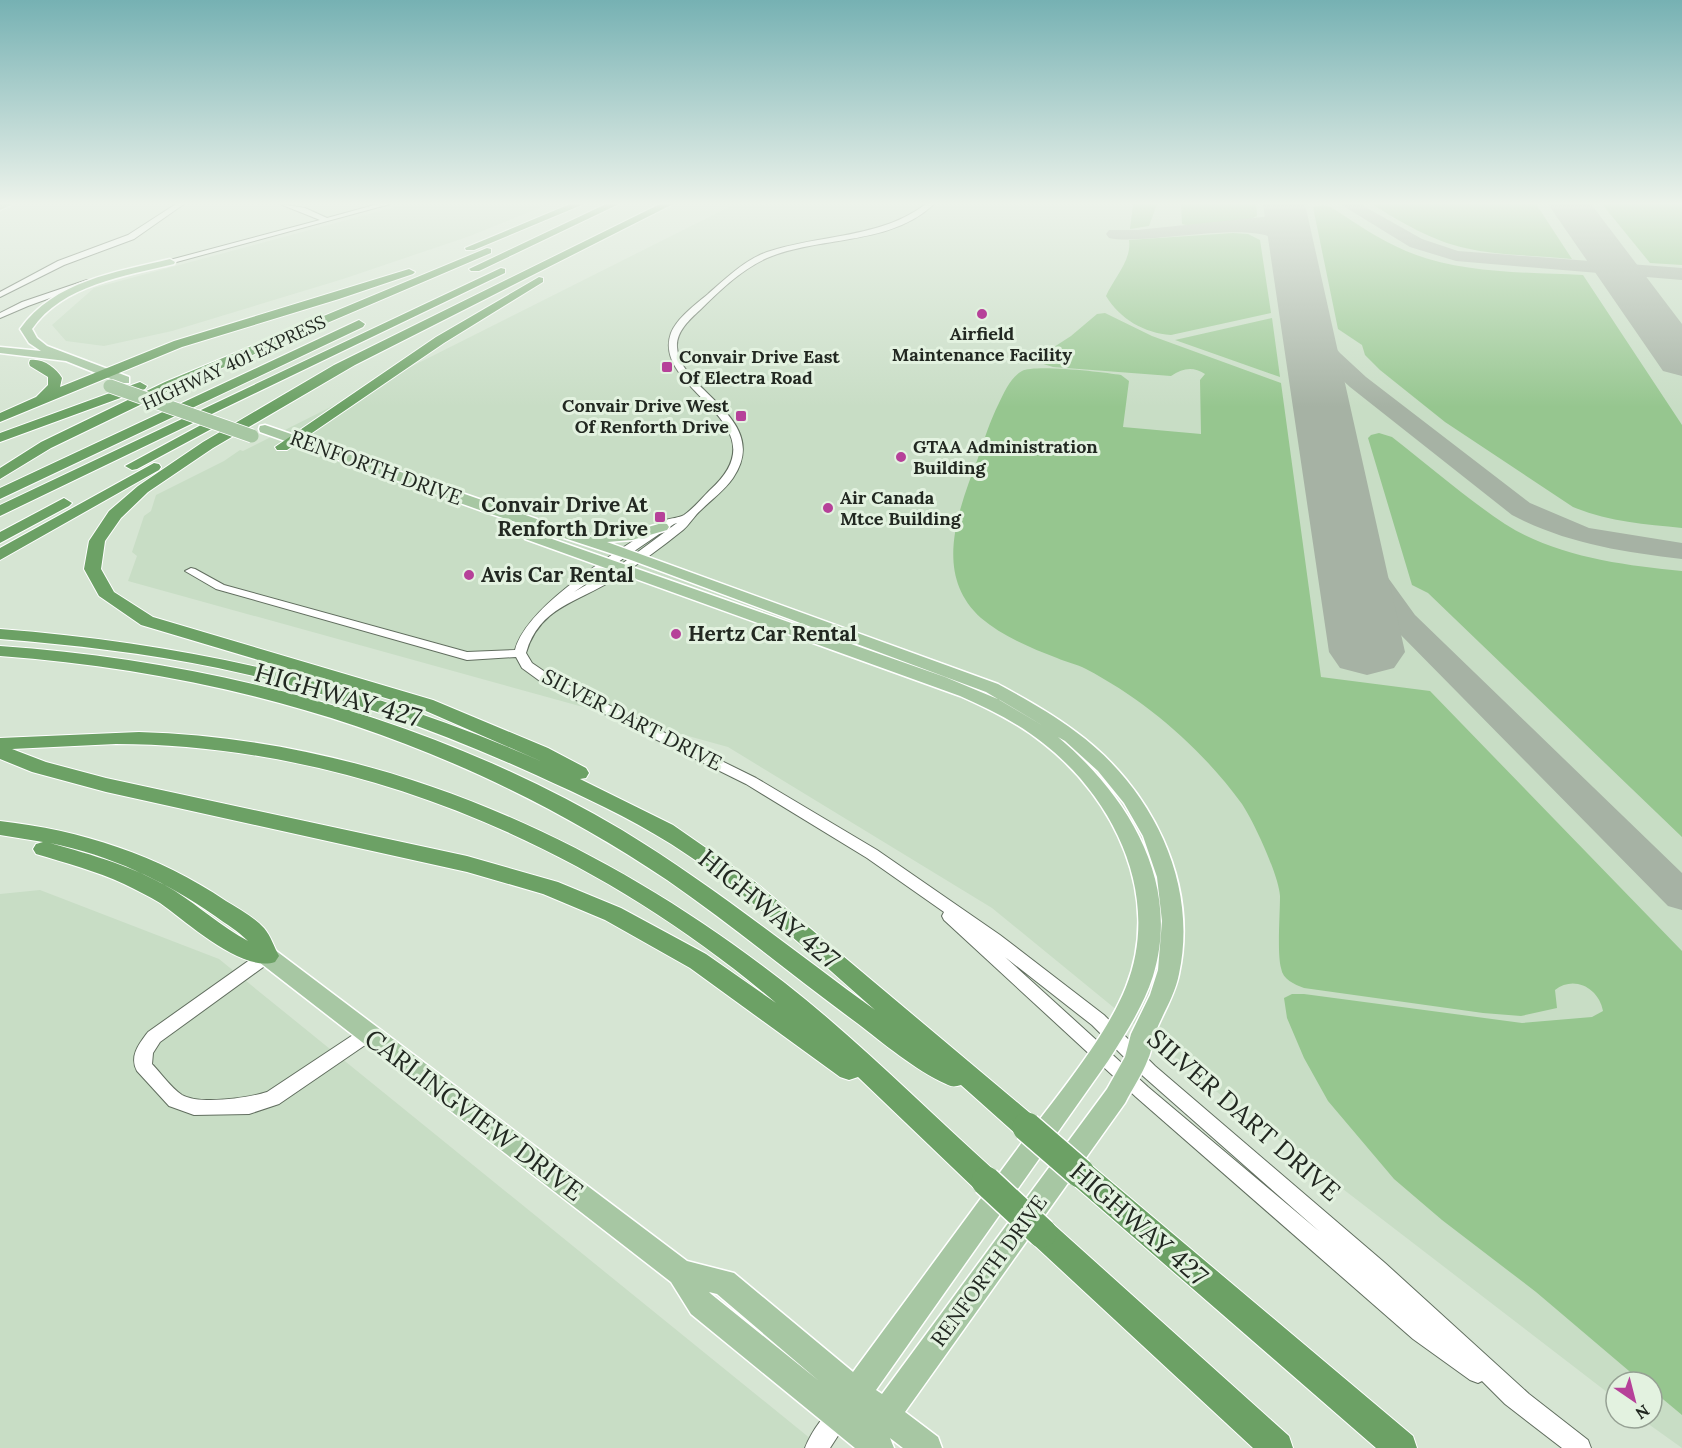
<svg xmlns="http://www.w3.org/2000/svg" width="1682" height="1448" font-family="Lora,serif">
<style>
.built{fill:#c8ddc5}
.green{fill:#96c68f}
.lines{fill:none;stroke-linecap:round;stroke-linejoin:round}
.taxiway{fill:#a6b2a4;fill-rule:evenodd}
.runway{fill:#a6b2a4;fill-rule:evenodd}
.minor-casing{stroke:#616e5f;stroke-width:2}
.major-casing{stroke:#fff;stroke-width:3}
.highway-casing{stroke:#fff;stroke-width:2}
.minor{fill:#fff;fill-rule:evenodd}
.major{fill:#a7c7a3;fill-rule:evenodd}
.highway{fill:#6ca165;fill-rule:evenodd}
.major-bridge-casing{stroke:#fff;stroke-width:15;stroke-linecap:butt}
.highway-bridge-casing{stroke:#fff;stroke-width:32;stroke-linecap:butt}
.major-bridge{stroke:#a7c7a3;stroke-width:13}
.highway-bridge{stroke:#6ca165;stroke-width:29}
.poi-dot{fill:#b64199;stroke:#e3f2e0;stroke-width:2}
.labels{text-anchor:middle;stroke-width:6;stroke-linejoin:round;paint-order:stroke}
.far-poi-label{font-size:18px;font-weight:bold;fill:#222821;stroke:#e3f2e0;text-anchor:start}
.far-street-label{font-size:18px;fill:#222821;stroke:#e3f2e0}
.street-label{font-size:21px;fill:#222821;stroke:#e3f2e0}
.poi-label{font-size:21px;font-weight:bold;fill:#222821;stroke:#e3f2e0;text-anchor:start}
.near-street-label{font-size:26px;fill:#222821;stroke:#e3f2e0}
</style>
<rect width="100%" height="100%" fill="#d6e5d3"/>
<path class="built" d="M406,204H549L470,236L343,279L172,331L104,346L66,341L52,325L94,288Z
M735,204H1682V1448L1640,1418H1652V1382H1616V1399L1222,1096L992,908L728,747L128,581L137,556L132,552L144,516L151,511L156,495L224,461L240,450L243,451Z
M40,890L219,959L822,1448H0V894Z"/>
<path class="green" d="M1133,204H1157L1149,226L1130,229Z
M1181,204H1256L1257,216L1248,220L1190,226L1182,224Z
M1372,204H1536L1572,259C1537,255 1499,256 1465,248C1433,241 1400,222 1372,204Z
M1602,204H1682V265L1650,263Z
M1323,205L1331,207C1355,223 1380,240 1406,251C1460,274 1525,272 1583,275L1682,425V528C1644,524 1609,522 1573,507L1445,422L1380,370L1365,355L1362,345L1338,329L1313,207Z
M1233,233L1248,234L1260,240L1271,313L1171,335C1144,333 1120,319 1106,296C1114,278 1132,260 1129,240Z
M1105,313L1152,336L1281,383L1321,677L1430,691L1682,951V1415L1652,1390V1382H1642L1536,1292L1442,1220L1394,1179L1328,1101L1304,1058L1287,1018L1284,998L1292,994H1304L1522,1023L1592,1017L1603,1011C1599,988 1574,975 1555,990L1557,1008L1521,1016L1483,1013L1304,988C1294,984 1283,980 1281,968C1277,952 1280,915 1280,896C1279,876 1254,822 1242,804C1202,749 1147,701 1086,669C1077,664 1066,662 1057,658C1031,648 1002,636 981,618C932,574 959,509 978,458C984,440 990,421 999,403C1005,391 1010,378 1022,371C1034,364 1104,372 1121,375L1129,381L1123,427L1201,434L1200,380L1205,374C1193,366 1183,368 1171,376L1053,367L1037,362V358L1071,336L1097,314Z
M1272,318L1280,377L1175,340Z
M1379,433L1392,437C1429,466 1466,498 1505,524C1557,557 1623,565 1682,571V837L1428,593L1412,585L1368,438L1371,435Z"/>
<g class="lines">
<path class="taxiway" d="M1274,204H1290L1293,216C1287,224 1281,226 1271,227C1295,233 1298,244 1303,266L1301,270H1287C1282,262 1285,251 1279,243C1260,218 1144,246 1109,238L1106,234L1109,230H1137L1273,216L1275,215Z
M1340,204H1360L1422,239L1458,251L1682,268V280L1456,261L1410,247Z
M1647,306L1654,308L1682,327V343L1675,341L1640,316L1637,312L1640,308Z
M1305,319L1312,321L1340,353L1366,377L1530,503L1589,528L1682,543V559C1622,552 1565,543 1512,515L1350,387L1324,363L1295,325L1298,321Z
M1336,476L1345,479L1349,484L1376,561L1415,615L1682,873V910L1668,906L1393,627L1348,562L1323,484L1327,479Z"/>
<path class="runway" d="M1263,204H1305L1405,652L1394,668L1367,675L1340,668L1329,652Z
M1548,204H1591L1682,324V376L1663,371Z"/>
<defs>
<path id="minor" d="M176,204H184L134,239L64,265L0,297V292L58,261L128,235Z
M280,204L305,208L327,218L378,204H390L158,267L151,265L320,220Z
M926,204H934C891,245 825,236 772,256C745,266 720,290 700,310C689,320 676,332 677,347C679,391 773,418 733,478C725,490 712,499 701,510C694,516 690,524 683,530C661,548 637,565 613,580C578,602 539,607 526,653L532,663L554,678L756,778L877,850L1000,935L1104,1015L1155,1066L1385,1263L1529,1394L1588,1440L1591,1448H1562L1505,1404L1482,1381L1478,1383L1470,1380L1413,1339L1136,1097L944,920L942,916L944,912L867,858L746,784L544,684L522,668L516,657L467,660L216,589L185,571L191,568L195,569L224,585L467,652L515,650C528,602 625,547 666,520C671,518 679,518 684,515C693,509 702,498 710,490C786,422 650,391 671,333C677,318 696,304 708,294C726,278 745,260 767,252C820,234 880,239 926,204ZM677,523L619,566L574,592L674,524ZM1005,957L1092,1025L1143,1076L1320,1232L1148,1087Z
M87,280L94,282L28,306L0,318V313L22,302Z
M267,950L273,952L275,956L273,960L160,1042L153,1053L152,1064C161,1073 171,1088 182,1095C200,1105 248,1098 267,1092L362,1029L368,1027L374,1029L377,1034L374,1039L279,1104L249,1114L194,1115L169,1106L137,1071C129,1056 139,1044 148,1032L261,952Z
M841,1403L849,1406L852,1414L830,1448H805C811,1433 826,1409 841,1403Z"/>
<path id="major" d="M0,204H13L0,210Z
M170,259L175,262L174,264C125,276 62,285 32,329L37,338L47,346L129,377V383H121L66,361L0,353V347L41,351L29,343L20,329C54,281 116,272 170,259Z
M265,425L589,537L631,532L662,523L667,524L669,527L667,530L632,540L607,542L998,684C1025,699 1051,713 1076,732C1150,786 1199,881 1179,974C1175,995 1163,1013 1155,1033C1152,1041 1152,1051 1148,1059C1142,1075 1132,1089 1125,1103L905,1412L938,1437L942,1448H903L890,1438L894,1448H855L691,1314L671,1282L259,962L256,956L259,950L267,948L275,950L687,1261L734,1273L853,1372C907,1299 961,1225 1015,1152C1050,1104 1104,1042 1126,987C1162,897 1115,799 1043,743C1018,723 989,709 960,696L525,539L523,536L525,533H535L945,677L1000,700L1045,727L986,692L631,560L488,513L260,432L259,429L260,426ZM1058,737L1065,741L1098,771L1124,803L1143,836L1157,877L1162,921L1158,970L1150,995L1131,1034L1125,1057L1107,1089L882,1394L876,1390L1108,1061C1125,1034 1143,1007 1153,976C1182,882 1127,795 1058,737ZM709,1292L717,1294L819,1381L711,1294Z"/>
<path id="highway" d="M570,204H584L474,250H466L465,248Z
M606,204H619L479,271H471L469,269Z
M660,204H673L355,365L213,448L148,492L121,518L105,541L101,569L114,592L153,617L433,700L548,748L586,768L589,773L586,778L580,779L673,825L755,882L1037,1119L1040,1127L1037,1135L1027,1139L1017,1135L961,1085C955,1087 951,1087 946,1084C915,1070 883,1043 857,1023C793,976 732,925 667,880C465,744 242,674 0,656V646C216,661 435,719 622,830C711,884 791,949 875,1010C809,952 745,891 671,844C628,817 582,796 536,775C434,729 328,691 218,668C146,653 73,645 0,639V629C194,644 366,684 545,763L419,708L141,625L99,596L84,569L89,541L109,511L138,486L203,442L334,365Z
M487,248L491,249V253L175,388L51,448L0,479V468L41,442L165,382Z
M501,268L505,269V273L0,516V505Z
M409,269L415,272L413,274L339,299L182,347L0,422V413L36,397L48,385V377L30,366L29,363L30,360C43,358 56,368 62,378L60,387L174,341Z
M539,277L543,278V282L444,343L287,450H277L275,447L436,337Z
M359,320L365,324L363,327L0,499V488Z
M140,382L147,386L145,389L0,442V433Z
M212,419L217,420L219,423L217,426L137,469L132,470L125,466Z
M154,463L159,464L161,467L159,470L0,560V548Z
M64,498L72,503L69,506L0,543V532Z
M139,732C379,739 598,837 785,983C859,1041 926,1109 996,1172L1000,1181L996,1190L986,1194L976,1190L858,1077L849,1080L840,1077L690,968L605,920L543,894L467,872L106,792L32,772L0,759V738ZM116,744C358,745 593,847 776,1003L706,954L621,908L558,882L467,856L106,778L46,762L12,749Z
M0,821C81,830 158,855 226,901C239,909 254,917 264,928C271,936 274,947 279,956L275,962C242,973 187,922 160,903C149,896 136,890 124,884C96,871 66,863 36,854L33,849L36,844L43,842L0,835ZM50,843C110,855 165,881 215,916C226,924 238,931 248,941C222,927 200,907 175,891C137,867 92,855 50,843Z
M1080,1161L1090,1164L1413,1436L1417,1448H1376L1070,1182L1066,1173L1070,1164Z
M1042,1219L1052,1223L1289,1436L1293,1448H1253L1032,1243L1028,1233L1032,1223Z"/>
</defs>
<use href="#minor" class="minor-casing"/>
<use href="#major" class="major-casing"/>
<use href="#highway" class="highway-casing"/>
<use href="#minor" class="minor"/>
<use href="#major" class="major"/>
<use href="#highway" class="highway"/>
<defs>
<path id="major-bridge" d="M110,386L252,436"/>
<path id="highway-bridge" d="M1027,1127L1080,1173
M986,1181L1042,1233"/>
</defs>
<use href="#major-bridge" class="major-bridge-casing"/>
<use href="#highway-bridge" class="highway-bridge-casing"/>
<use href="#major-bridge" class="major-bridge"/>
<use href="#highway-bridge" class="highway-bridge"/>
</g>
<linearGradient id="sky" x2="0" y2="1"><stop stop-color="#76b1b3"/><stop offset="0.5" stop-color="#edf3eb"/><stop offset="1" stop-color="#edf3eb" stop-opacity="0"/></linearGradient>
<rect width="1682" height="407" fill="url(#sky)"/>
<g class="poi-dot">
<circle cx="982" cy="314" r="6"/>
<rect x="661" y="361" width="12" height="12" rx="3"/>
<rect x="735" y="410" width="12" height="12" rx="3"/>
<circle cx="901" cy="457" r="6"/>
<circle cx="828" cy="508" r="6"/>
<rect x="654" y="511" width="12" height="12" rx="3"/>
<circle cx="469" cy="575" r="6"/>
<circle cx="676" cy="634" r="6"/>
</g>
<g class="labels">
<g class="far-poi-label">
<text x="982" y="340" text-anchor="middle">Airfield<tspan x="982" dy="21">Maintenance Facility</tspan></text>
<text x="679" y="363">Convair Drive East<tspan x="679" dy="21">Of Electra Road</tspan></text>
<text x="729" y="412" text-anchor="end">Convair Drive West<tspan x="729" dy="21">Of Renforth Drive</tspan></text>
<text x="913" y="453">GTAA Administration<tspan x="913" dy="21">Building</tspan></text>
<text x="840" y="504">Air Canada<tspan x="840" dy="21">Mtce Building</tspan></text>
</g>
<g class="far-street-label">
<text transform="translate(234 363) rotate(-25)" y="6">HIGHWAY 401 EXPRESS</text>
</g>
<g class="street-label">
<text transform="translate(376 468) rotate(20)" y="7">RENFORTH DRIVE</text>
<text transform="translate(632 720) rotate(27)" y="7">SILVER DART DRIVE</text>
<text transform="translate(989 1271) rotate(-54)" y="7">RENFORTH DRIVE</text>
</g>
<g class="poi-label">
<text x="648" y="512" text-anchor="end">Convair Drive At<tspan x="648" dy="24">Renforth Drive</tspan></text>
<text x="481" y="582">Avis Car Rental</text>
<text x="688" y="641">Hertz Car Rental</text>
</g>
<g class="near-street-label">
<text transform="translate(338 695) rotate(16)" y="9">HIGHWAY 427</text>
<text transform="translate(769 909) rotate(39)" y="9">HIGHWAY 427</text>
<text transform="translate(474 1115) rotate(37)" y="9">CARLINGVIEW DRIVE</text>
<text transform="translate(1244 1115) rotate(41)" y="9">SILVER DART DRIVE</text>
<text transform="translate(1139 1224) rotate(41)" y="9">HIGHWAY 427</text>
</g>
</g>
<g transform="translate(1634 1400) rotate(145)"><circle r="28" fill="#e3f2e0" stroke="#96a194" stroke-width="1.5"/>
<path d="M0-4.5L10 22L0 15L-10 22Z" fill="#b64199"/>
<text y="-9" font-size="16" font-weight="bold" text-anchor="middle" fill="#222821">N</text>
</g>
</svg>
